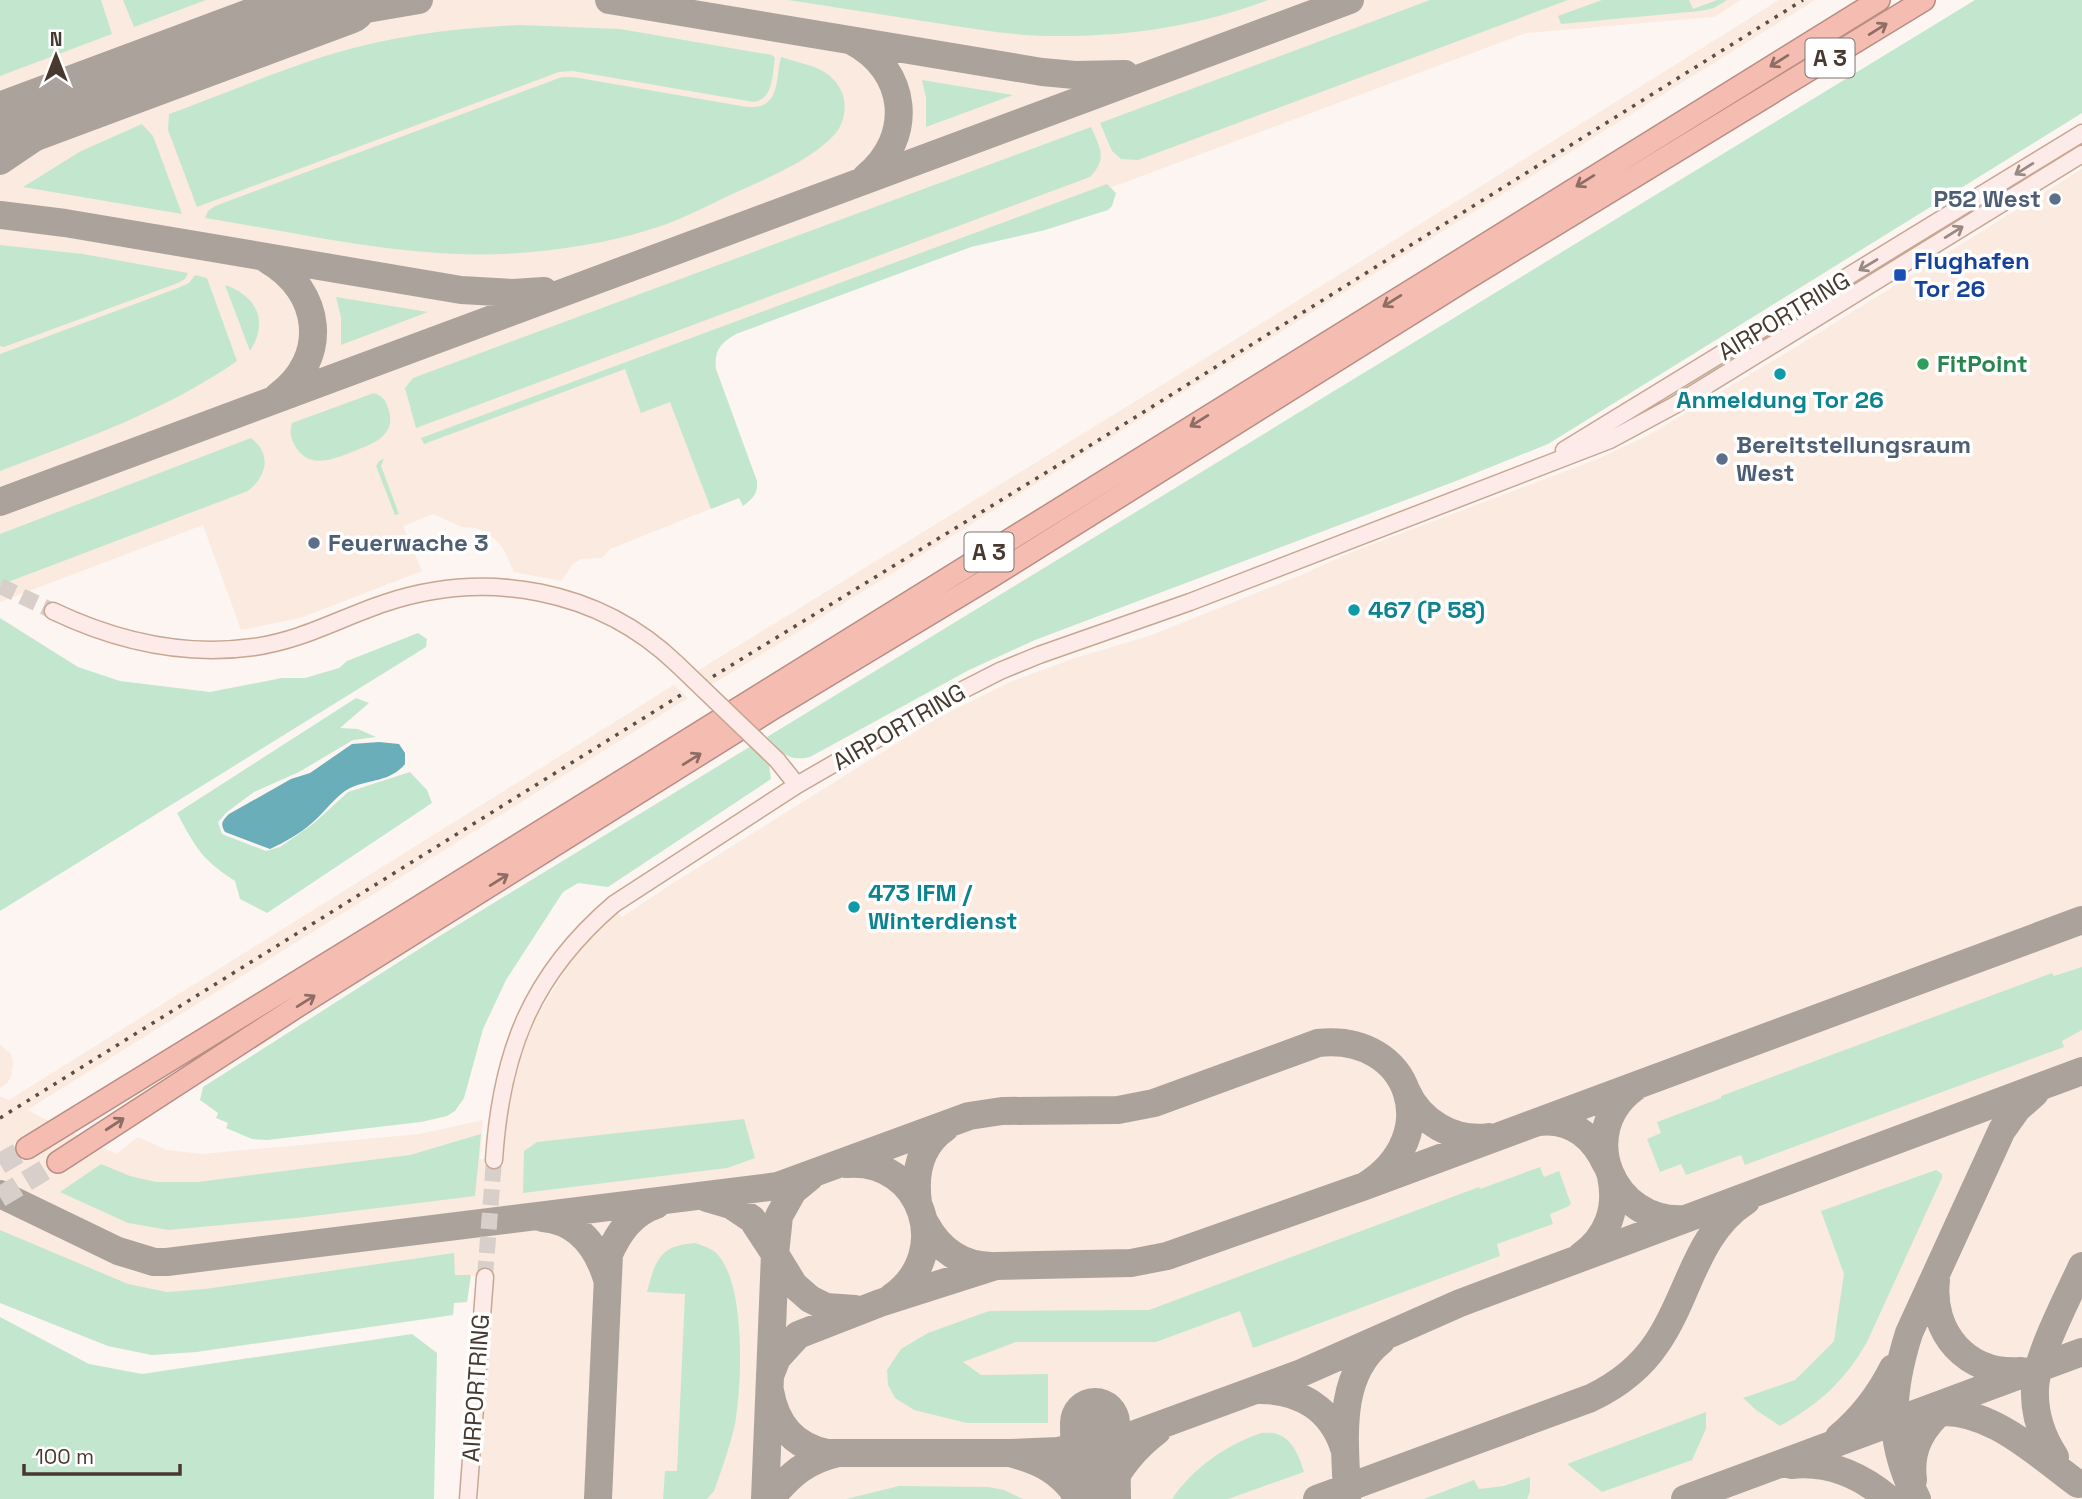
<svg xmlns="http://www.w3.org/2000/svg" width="2082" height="1499" font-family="'Space Grotesk',sans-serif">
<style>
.built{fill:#fbeadf}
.green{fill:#c3e7ce}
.water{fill:#69aeb9}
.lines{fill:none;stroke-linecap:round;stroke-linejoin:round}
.taxiway{stroke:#aca29c;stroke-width:28}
.runway{stroke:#aca29c;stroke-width:70}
.secondary-tunnel{stroke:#d8cfca;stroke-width:16;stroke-dasharray:16 8;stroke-linecap:butt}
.highway-tunnel{stroke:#d8cfca;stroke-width:21;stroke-dasharray:21 10;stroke-linecap:butt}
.secondary-casing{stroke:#c8a792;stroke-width:19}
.highway-casing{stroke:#b88e84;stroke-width:24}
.secondary{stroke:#fcebe8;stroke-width:16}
.highway{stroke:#f5bcb1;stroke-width:21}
.rail{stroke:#5c4f47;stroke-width:3.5;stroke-dasharray:3.5 7;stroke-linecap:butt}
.secondary-bridge-casing{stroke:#c8a792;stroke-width:19;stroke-linecap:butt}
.secondary-bridge{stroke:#fcebe8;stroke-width:16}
.oneway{stroke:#8d6d64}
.oneway2{stroke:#988983}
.service-dot{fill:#5c6f8a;stroke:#fff;stroke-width:2.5}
.transit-dot{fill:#1a4fb4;stroke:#fff;stroke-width:2.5}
.leisure-dot{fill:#2e9e5b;stroke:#fff;stroke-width:2.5}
.culture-dot{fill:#0f9aa8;stroke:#fff;stroke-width:2.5}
.labels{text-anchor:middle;stroke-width:7;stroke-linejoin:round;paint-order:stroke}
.shield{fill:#fff;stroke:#7e746e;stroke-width:2}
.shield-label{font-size:23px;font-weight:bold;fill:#473930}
.service-label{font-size:24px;font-weight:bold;fill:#4e5e75;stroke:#fff;text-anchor:start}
.transit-label{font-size:24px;font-weight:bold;fill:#164399;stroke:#fff;text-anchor:start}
.street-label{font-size:24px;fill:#473930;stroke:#fff}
.leisure-label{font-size:24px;font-weight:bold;fill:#27864d;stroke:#fff;text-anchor:start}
.culture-label{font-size:24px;font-weight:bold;fill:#0d838f;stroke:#fff;text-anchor:start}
</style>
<rect width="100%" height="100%" fill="#fcf5f1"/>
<path class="built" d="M0,0H1741L1714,17L1526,33L695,342L750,493L610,549L602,558L581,559L573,564L561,581L514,572L504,550L497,541L487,533L476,528L462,527L433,514L403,526L422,571L300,618L241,630L203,525L0,602Z
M1779,0H1815L754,659L709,686L694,673L1201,361Z
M2082,169V1499H479L478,1482L492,1278L471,1275L467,1302L454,1303L453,1315L196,1352L152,1355L108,1346L0,1303V1096L9,1100L674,685L688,698L27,1110L116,1154L138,1137L167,1150L202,1154L420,1134L483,1120L480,1159L501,1160L511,1080L535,1019L568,966L588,941L618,913L622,917L670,885L934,720L1010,682L1075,658L1152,635L1301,575L1352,552L1595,460L1647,436L1801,344Z
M0,1044L11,1054L13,1062L11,1077L7,1083L0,1088Z"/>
<path class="green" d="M0,0H101L112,34L0,76Z
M123,0H206L134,27Z
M788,0H1268C1199,26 1127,37 1053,36C1014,36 975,29 936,23C887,15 838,8 788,0Z
M1430,0H1568L1138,160L1121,159L1112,151L1100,123Z
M1602,0H1689L1693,9L1717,0H1727L1714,8L1700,11L1561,24L1558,16Z
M1975,0H2082V113L1548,444L1456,481L1035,640L969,670L810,757C787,762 782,752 767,737Z
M520,25L620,29L772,55L775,58C772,75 774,98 754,102L573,71L559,72L197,207L168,130L169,114C221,95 272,73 325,56C388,36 455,28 520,25Z
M781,57C796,62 814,65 826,73C835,79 842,89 844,99C846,111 843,125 835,134C811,161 763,180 730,195C709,205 688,216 667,224C624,239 577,248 532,252C422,263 312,235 205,218L208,211L215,206L562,77H573L747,107C781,109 775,81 781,57Z
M922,80L1013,95L926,127V98Z
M142,124L153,136L182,214L23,187L81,151Z
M1091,127C1100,148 1108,158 1090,177L416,428L405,388L413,378Z
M2082,138V146L1845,293L1844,291Z
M1107,184L1116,193L1112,206L1108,210L1045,230L971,247L736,334C720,343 714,351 716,369L757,481C758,494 753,499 743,506L739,498L711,509L670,402L641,413L625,369L424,444L421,438Z
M0,245L83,254L188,273L185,279L178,283L4,347L0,346Z
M195,275L207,278L237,361C165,411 82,440 0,471V354L178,288L189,283Z
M225,285C257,296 269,321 250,351Z
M336,297L428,312L341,345V317Z
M1806,309L1810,314L1631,424L1584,445Z
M374,393C382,396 386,400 388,408C398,436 372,444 352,452C334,459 311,469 297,449C291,441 289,433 292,423Z
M251,438C272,454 267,476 248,491L0,585V534Z
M384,459L381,466L399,514L395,515L376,466L379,461Z
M0,618L78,667L120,681L210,692L282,678H305L339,668L347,661L418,633L427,639L426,647L0,911Z
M356,698L369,703L340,728L358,729L376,737L353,740L299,772L254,792L227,812L218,822L222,834L266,851L280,847L313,824L348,792L410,772L427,790L432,803L267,913L240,899L235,881C201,859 196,848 177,813Z
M751,746L769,764L771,779L608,887L578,883L563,892L506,980L483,1029L464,1098L455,1111L447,1116L421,1122L267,1140L252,1139L226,1128L228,1123L216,1118L218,1113L200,1100L203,1087L438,937Z
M2082,967V1030L2062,1041L2064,1047L1745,1165L1741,1155L1686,1175L1681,1164L1660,1172L1647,1139L1661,1133L1657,1122L1721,1098V1096L2052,973L2054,976Z
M744,1119L755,1158L727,1168L523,1193L524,1151L537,1142Z
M481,1134L475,1196L297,1218L169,1230L128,1223L60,1192L101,1164L130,1176L156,1182H198L410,1155Z
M1540,1167L1544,1177L1559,1171L1571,1204L1567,1207L1550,1214L1553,1224L1497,1244L1500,1256L1253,1348L1240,1311L1156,1342H1016L963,1362L981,1375L1048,1374V1423H967L914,1410L895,1398L888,1385L887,1370L901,1349L928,1333L989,1311L1149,1310L1479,1187L1480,1189Z
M1936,1170L1942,1174V1178L1867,1342C1844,1382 1820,1403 1780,1426L1756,1410L1743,1398L1795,1380L1834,1341L1844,1274L1821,1211Z
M0,1230L128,1284L167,1292L205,1289L454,1253L455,1275H471L467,1302L454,1303L453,1315L196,1352L152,1355L108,1346L0,1303Z
M695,1243C703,1246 712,1248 718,1255C746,1287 742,1384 735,1424C730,1446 722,1469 714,1491L707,1499H663L665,1471H677L685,1294L647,1292C655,1261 660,1245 695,1243Z
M0,1317L89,1364L142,1374L412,1334L437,1353L434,1499H0Z
M1706,1412V1429L1692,1460L1602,1492L1567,1464Z
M1261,1433C1288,1430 1297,1449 1304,1472L1228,1499H1172C1193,1468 1226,1445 1261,1433Z
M1530,1477V1491L1527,1499H1424L1474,1480L1479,1489L1504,1486Z
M899,1486L989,1487L1004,1490L1023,1499H846Z"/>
<path class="water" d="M379,742L399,744L405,753V764C390,782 370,779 350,788C335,796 325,812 313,822C301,833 285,842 270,849L225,832C220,824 222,821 229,814L291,779L310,773L352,744Z"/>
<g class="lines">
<path class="taxiway" d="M609,0L1042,72L1075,75L1125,74
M242,38L331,15L419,0
M852,41C908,70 915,137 866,177
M0,161L34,138L139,76
M0,215L65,223L461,290L513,293L544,291
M268,260C322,291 330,358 278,396
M0,502L1350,0
M1634,1088C1574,1132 1612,1224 1685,1219
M1406,1090C1420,1122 1454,1142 1489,1137
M1538,1122C1570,1118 1593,1136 1606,1164
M847,1164C923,1158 954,1254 892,1297
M810,1177L793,1191L779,1216L775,1254L794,1285L810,1299L826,1307L855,1309
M0,1194L118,1251L154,1262H167L778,1186L969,1116L1002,1111L1118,1110L1154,1103L1318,1043C1412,1033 1445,1137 1365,1186
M707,1198L731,1205L752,1219L775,1254L765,1499
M918,1203C914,1174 919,1146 945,1128
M543,1218C578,1221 597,1246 607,1279
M925,1223C939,1249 961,1266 992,1266
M1581,1256C1608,1237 1618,1208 1611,1176
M1936,1280C1930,1333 1967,1375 2021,1371
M770,1376L777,1358L798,1335L880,1303L996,1266L1131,1263L1167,1256L1365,1186L2082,920
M1261,1390C1301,1390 1332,1410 1344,1448
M770,1391C776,1425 794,1446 827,1453H1010C1043,1462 1060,1471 1080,1499
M1931,1413C1986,1404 2037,1454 2078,1484
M1839,1437C1863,1417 1879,1396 1893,1368
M1010,1453L1058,1451L1130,1436L1299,1374L1460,1303L2082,1071
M2055,1457C2042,1437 2034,1414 2035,1389C2036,1357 2068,1297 2082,1266
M1791,1465C1829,1461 1860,1475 1889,1499
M1913,1480C1909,1449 1922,1426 1946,1407
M598,1499L609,1254C619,1232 632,1213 656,1205
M770,1499C790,1475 806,1460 838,1453
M1104,1499C1116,1471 1133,1449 1157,1431
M1317,1499L1591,1398C1618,1385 1641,1367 1657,1343C1689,1297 1695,1234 1746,1201
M1347,1499C1346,1446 1334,1378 1381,1341
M1685,1499L2082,1352
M1917,1499C1887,1442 1890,1393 1909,1333L2002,1130L2017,1109L2035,1093"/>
<path class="runway" d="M0,128L344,0
M1095,1423L1096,1499"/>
<path class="secondary-tunnel" d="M0,586L53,611
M485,1277L494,1160"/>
<path class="highway-tunnel" d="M0,1164L27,1148
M0,1197L58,1162"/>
<defs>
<path id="secondary" d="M1564,450L2082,133
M53,611C116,641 183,657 254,647C303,640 340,618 385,603C487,569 599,589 677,664
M777,760L797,785
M494,1160C501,1052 531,975 614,904L797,785L951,696L1000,671L1039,655L1190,602L1610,440L1675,405L2082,154
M468,1499L485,1277"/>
<path id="highway" d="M27,1148L388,926L1879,0
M58,1162L298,1006L772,709L991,577L1465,280L1924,0"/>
</defs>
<use href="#secondary" class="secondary-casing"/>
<use href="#highway" class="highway-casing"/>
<use href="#secondary" class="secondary"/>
<use href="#highway" class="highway"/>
<path class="rail" d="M704,682L1078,453L1803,0
M0,1118L684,693"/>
<defs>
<path id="secondary-bridge" d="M677,664L777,760"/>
</defs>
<use href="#secondary-bridge" class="secondary-bridge-casing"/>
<use href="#secondary-bridge" class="secondary-bridge"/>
</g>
<defs><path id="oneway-shaft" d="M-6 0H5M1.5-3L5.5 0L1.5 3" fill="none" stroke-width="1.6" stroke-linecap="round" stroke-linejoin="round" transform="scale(1.75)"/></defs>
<g class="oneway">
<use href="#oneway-shaft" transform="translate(1878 29) rotate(-32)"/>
<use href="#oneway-shaft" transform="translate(1779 61) rotate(148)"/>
<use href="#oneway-shaft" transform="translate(1585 181) rotate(148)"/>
<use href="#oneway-shaft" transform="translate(1392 301) rotate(148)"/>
<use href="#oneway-shaft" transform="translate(1199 421) rotate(148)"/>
<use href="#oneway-shaft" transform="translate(692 759) rotate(-32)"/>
<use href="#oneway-shaft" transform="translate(499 880) rotate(-32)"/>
<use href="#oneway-shaft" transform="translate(306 1001) rotate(-32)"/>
<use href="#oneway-shaft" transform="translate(115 1124) rotate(-33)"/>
</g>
<g class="oneway2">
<use href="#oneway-shaft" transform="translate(2024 169) rotate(148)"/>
<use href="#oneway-shaft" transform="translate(1954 232) rotate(-32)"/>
<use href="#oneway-shaft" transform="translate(1868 265) rotate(149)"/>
</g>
<g class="service-dot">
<circle cx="2055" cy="199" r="7"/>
<circle cx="1722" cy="459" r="7"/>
<circle cx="314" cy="543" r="7"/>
</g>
<rect class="transit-dot" x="1893" y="268" width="14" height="14" rx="3.5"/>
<circle class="leisure-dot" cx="1923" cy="364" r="7"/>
<g class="culture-dot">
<circle cx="1780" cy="374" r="7"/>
<circle cx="1354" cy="610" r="7"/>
<circle cx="854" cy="907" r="7"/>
</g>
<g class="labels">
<g class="shield">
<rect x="1805.5" y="38.5" width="49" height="39" rx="5"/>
<rect x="964.5" y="532.5" width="49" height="39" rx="5"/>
</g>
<g class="shield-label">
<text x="1830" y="66">A 3</text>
<text x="989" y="560">A 3</text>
</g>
<g class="service-label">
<text x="2041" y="207" text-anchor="end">P52 West</text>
<text x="1736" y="453">Bereitstellungsraum<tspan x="1736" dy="28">West</tspan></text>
<text x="328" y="551">Feuerwache 3</text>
</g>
<g class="transit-label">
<text x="1914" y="269">Flughafen<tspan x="1914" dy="28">Tor 26</tspan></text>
</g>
<g class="street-label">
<text transform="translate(1784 316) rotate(-31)" y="8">AIRPORTRING</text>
<text transform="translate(899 727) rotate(-30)" y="8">AIRPORTRING</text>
<text transform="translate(476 1388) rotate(-86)" y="8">AIRPORTRING</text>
</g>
<g class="leisure-label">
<text x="1937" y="372">FitPoint</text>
</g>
<g class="culture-label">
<text x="1780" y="408" text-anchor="middle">Anmeldung Tor 26</text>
<text x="1368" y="618">467 (P 58)</text>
<text x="868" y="901">473 IFM /<tspan x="868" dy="28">Winterdienst</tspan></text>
</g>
</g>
<g transform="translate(56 56)" stroke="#ffffff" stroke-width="5" paint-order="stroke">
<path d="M0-5L12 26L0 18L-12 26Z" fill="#473930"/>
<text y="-10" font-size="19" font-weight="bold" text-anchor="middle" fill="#473930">N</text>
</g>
<path d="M24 1464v10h156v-10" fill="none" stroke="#473930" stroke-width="3.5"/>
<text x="35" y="1464" font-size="21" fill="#473930" stroke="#ffffff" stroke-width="5" paint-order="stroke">100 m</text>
</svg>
